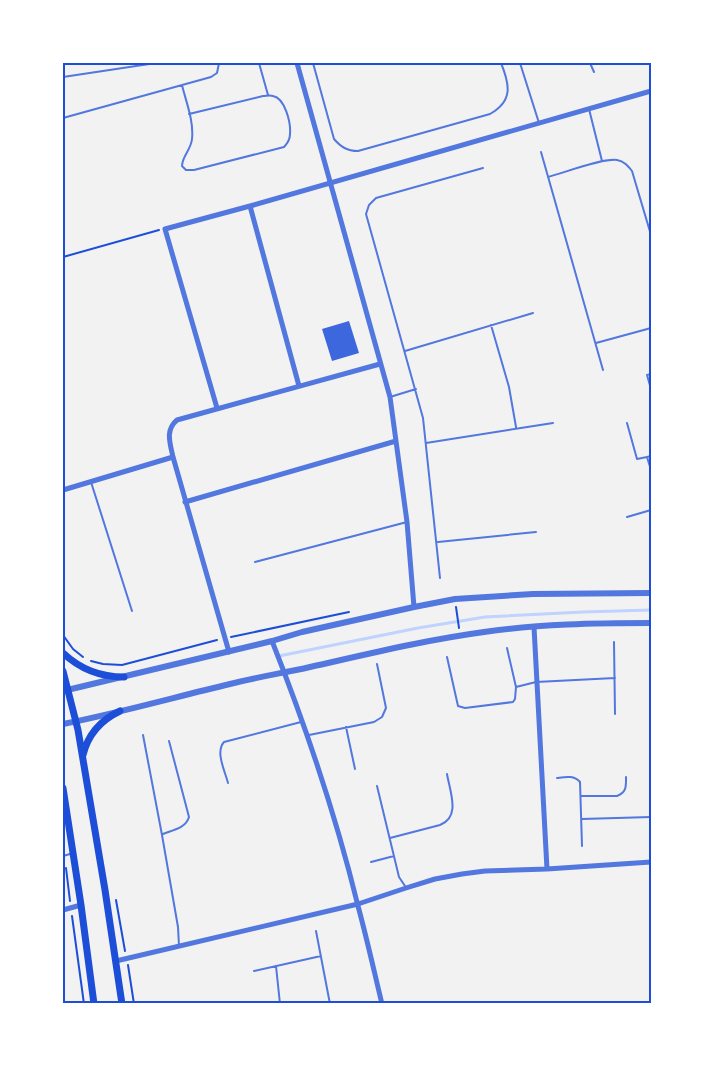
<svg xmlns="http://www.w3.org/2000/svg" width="714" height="1067" font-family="Cabin,sans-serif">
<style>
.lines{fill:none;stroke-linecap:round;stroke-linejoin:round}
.stream{stroke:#bfd3fe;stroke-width:3}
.building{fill:#3d67dc}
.path{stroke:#1d4ed8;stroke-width:2}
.service{stroke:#5277de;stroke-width:2}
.minor{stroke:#5277de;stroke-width:5}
.tertiary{stroke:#5277de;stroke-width:6}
.secondary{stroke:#1d4ed8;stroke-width:7}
.neatline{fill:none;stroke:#1d4ed8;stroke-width:2}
</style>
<rect width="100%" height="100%" fill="#f2f2f2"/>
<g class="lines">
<path class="stream" d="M279,656L418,628L485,617L583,612L651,610"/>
</g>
<path class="building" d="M349,321L359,353L332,361L322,329Z"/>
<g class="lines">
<path class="path" d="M63,257L159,230
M456,607L459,628
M63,635L73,649L83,657
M231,637L349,612
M91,661L103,664L122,665L217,640
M66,868L70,901
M116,900L125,951
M72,916L84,1004
M128,965L134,1004"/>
<path class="service" d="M259,63L268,95
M313,63L334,139C341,147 347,151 358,151L490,114C513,101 510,85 501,63
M520,63L539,123
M590,63L594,72
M63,77L156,63
M182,85C186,102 194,121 192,139C191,150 182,156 182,166L186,170H194L284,147C288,143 290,140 290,134C291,123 285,98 273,96C270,95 266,96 263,96L189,114
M589,109L602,161
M63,118L211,77L217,73L219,63
M541,152L603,370
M548,177C564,173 602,158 617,160C624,161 628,166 632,171L651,235
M491,325L509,387L516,427
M596,343L651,328
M405,351L533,313
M651,374L647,375L651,389
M390,397L416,389
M627,423L637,459L647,457
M426,443L553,423
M651,456L647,457L651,470
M91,482L132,611
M627,517L651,510
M438,542L536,532
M255,562L407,522
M440,578L423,418L366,214L369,205L376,198L483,168
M614,642L615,714
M507,648L516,687
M447,657L458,706L465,708L513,702L515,699L516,687L536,682L615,678
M346,727L355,769
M143,735L162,835L178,927L179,946
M309,735L374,722L382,717L386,708L377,664
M557,778C565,777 574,775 580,782L582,846
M228,783C225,771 215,752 224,742L301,722
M377,786L399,877L405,886
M581,796H617C627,792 626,786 626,777
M582,819L651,817
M163,834C173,830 186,828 189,817L169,741
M390,838L440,825C461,817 450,792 447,774
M63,856L70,854
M371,862L394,856
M316,931L330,1004
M276,966L280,1004
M254,971L321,956"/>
<path class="minor" d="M297,63L390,397L407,522L414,607
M250,206L299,386
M217,408L165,229L250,206L651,91
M63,490L173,457
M185,502L396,441
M534,627L547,869
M272,641C306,727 336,816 358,906C367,939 374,971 382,1004
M229,652L173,457C170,443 165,430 177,420L380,364
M63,910L81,905
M116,961L358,904L406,888L435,879L462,874L485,871L547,869L651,862"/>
<path class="tertiary" d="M63,691L272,641L302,632L414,607L455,599L533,594L651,593
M63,724C119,713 175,697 230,684C257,677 284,673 310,667C368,654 425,640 484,632C539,624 595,623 651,623"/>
<path class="secondary" d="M63,653C80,669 100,677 124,677
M63,671L78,730L105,890L122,1004
M83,755C88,734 101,720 120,711
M63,788L81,905L94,1004"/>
</g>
<rect width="714" height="1067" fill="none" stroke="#ffffff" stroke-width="129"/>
<rect x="64" y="64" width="586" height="938" class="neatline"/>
</svg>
